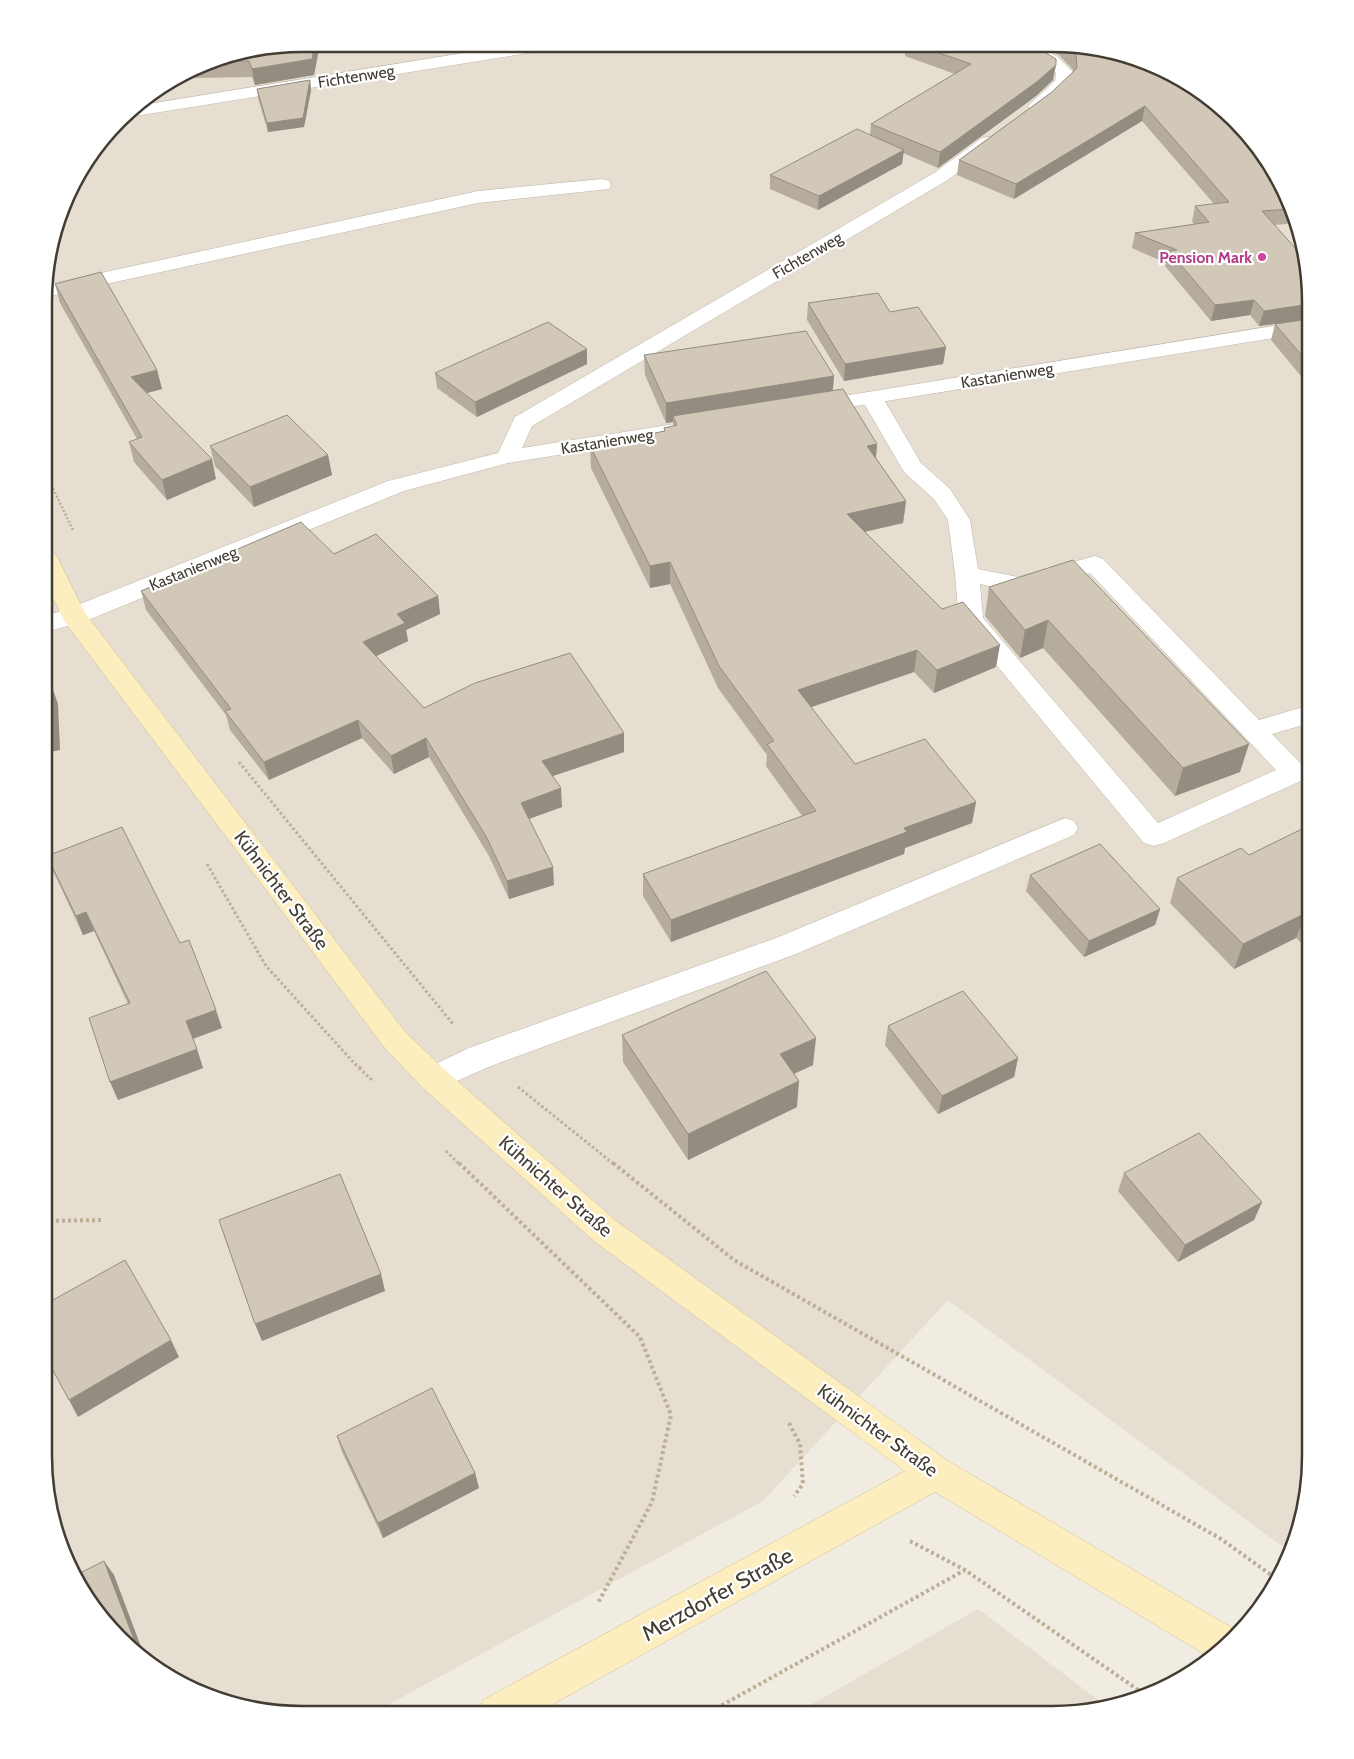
<svg xmlns="http://www.w3.org/2000/svg" width="1354" height="1759" font-family="Cabin,sans-serif">
<style>
.residential{fill:#e5ded1}
.lines{fill:none;stroke-linecap:round;stroke-linejoin:round}
.lane-casing{stroke:#bfb7a8;stroke-width:1}
.street-casing{stroke:#bfb7a8;stroke-width:1}
.secondary-casing{stroke:#d0c093;stroke-width:1}
.path-far2{stroke:#bdaf97;stroke-width:2.5;stroke-dasharray:2 2;stroke-linecap:butt}
.path-far1{stroke:#bdaf97;stroke-width:3;stroke-dasharray:2.5 2.5;stroke-linecap:butt}
.path{stroke:#bdaf97;stroke-width:4;stroke-dasharray:3 3;stroke-linecap:butt}
.lane{fill:#fff;fill-rule:evenodd}
.street{fill:#fff;fill-rule:evenodd}
.secondary{fill:#fdeec0;fill-rule:evenodd}
.wall{fill:#b5ac9e}
.shaded-wall{fill:#938c81}
.building{fill:#d2c8b8;stroke:#938c81}
.hotel-dot{fill:#d1479c;stroke:#fff;stroke-width:2}
.labels{text-anchor:middle;stroke-width:4.5;stroke-linejoin:round;paint-order:stroke}
.far-street-label{font-size:16px;fill:#423c33;stroke:#fff}
.far-hotel-label{font-size:16px;font-weight:bold;fill:#b23c85;stroke:#fff;text-anchor:end}
.street-label{font-size:19px;fill:#423c33;stroke:#fff}
.near-street-label{font-size:22px;fill:#423c33;stroke:#fff}
.rim{fill:none;stroke:#423c33;stroke-width:2.5}
</style>
<rect width="100%" height="100%" fill="#f1ece2"/>
<path class="residential" d="M302,44L1086,46L1296,220L1302,236L1310,302V1474L1297,1540L1290,1552L948,1300L763,1501L373,1713H269L219,1701L158,1672L108,1627L71,1571L52,1523L44,1457L46,268L78,173L132,108L219,58Z
M978,1609L1109,1708L1052,1715H793Z"/>
<g class="lines">
<defs>
<path id="lane" d="M602,179L609,181L611,185L609,189L478,203L46,297V285L478,191Z
M872,392L880,393L921,463L950,489L970,520L978,569L1018,577L1095,556L1103,559L1259,720L1310,705V723L1272,734L1303,766L1307,773L1303,780L1164,843L1154,846L1144,843L959,620L955,574L948,520L934,499L904,472L861,398L864,393ZM1090,573L1276,770L1158,823L983,618L980,584L1018,593Z
M1065,818L1074,821L1078,828L1074,835L796,954L491,1066L434,1091L423,1088L419,1079L423,1070L469,1048L776,938Z"/>
<path id="street" d="M519,44H561L559,48L553,49L129,117L125,116L136,106Z
M1018,46H1038L1058,57L1072,71L1073,82L1070,86C1059,95 1046,114 1031,110L1028,106L1055,81L1056,73L1046,65L1020,50Z
M988,137L994,138L997,142L994,146L946,181L532,426L522,448L681,423L689,424L692,429L689,434L508,463L404,491L83,622L45,632V616L65,610L388,481L498,453L515,417L934,173L982,138Z
M1310,320V332L813,413L805,412L802,407L805,402L813,401Z"/>
<path id="secondary" d="M45,550L53,552L57,557L85,613L405,1032L445,1070L616,1221L948,1461L1239,1632L1222,1651L1211,1658L935,1492L535,1714H478L483,1700L905,1471L594,1241L423,1088L385,1048L65,622L45,582Z"/>
</defs>
<use href="#lane" class="lane-casing"/>
<use href="#street" class="street-casing"/>
<use href="#secondary" class="secondary-casing"/>
<path class="path-far2" d="M46,474L73,530"/>
<path class="path-far1" d="M239,762L453,1024
M207,864L266,966L355,1064L362,1069
M359,1068L373,1081
M518,1087L615,1165
M446,1151L460,1165"/>
<path class="path" d="M459,1163L640,1337L671,1415L652,1502L598,1603
M613,1163L734,1260L1221,1539L1277,1579
M44,1221L104,1220
M789,1423L800,1444L803,1484L794,1496
M910,1541L965,1570L1147,1696
M443,1714L452,1709
M706,1714L965,1570"/>
<use href="#lane" class="lane"/>
<use href="#street" class="street"/>
<use href="#secondary" class="secondary"/>
</g>
<path class="wall" d="M302,44H320L314,75L255,85L252,77L195,78L194,72L219,58Z
M906,45L1035,46L1053,80L1036,96L938,168L903,153L902,164L818,210L770,189V175L870,135L871,124L955,74L905,56Z
M1041,46H1086L1283,188L1297,223L1275,225L1310,319L1259,326L1250,315L1211,321L1165,266L1166,263L1132,248L1135,233L1194,224L1192,222L1195,206L1214,204L1142,121L1014,199L957,175L959,160L1052,92L1073,72V70L1059,55Z
M310,80L311,90L304,127L268,132L258,98L257,89Z
M55,284L157,370L162,389L147,393L216,479L167,500L134,462L129,442L137,439L60,303Z
M808,303L890,312L946,347L943,364L844,381L807,320Z
M1310,319V387L1271,340L1275,324Z
M587,349V364L477,417L437,388L435,373Z
M644,355L834,376L833,390L877,444L876,458L906,501L903,523L865,532L996,667L934,693L914,672L811,707L855,764L976,802L972,823L905,848L904,854L671,942L643,896V874L802,816L766,766L767,755L718,688L670,584L650,588L591,468L590,446L664,431V428L673,426V422L666,423L645,375Z
M210,446L328,455L332,475L254,507L215,466Z
M233,551L334,554L438,596L440,614L406,630L408,641L376,656L424,708L624,752L553,776L562,807L529,819L554,885L509,899L489,856L429,757L394,774L362,738L269,780L230,730L226,715L146,610L141,591L234,553Z
M1073,560L1240,772L1175,796L1043,648L1020,658L985,616L989,587Z
M1310,825V951L1296,938L1234,969L1170,903L1177,878L1249,855Z
M47,856L222,1028L193,1039L203,1068L118,1100L128,1004L94,931L83,935L55,875Z
M1030,875L1160,909L1155,925L1084,957L1026,891Z
M888,1026L1018,1058L1014,1077L938,1114L885,1045Z
M622,1035L813,1065L794,1074L797,1107L688,1160L623,1062Z
M1124,1173L1262,1202L1254,1220L1178,1262L1118,1191Z
M337,1436L475,1473L479,1488L383,1538L342,1452Z"/>
<path class="shaded-wall" d="M315,44H320L314,75L255,85L252,69Z
M1056,65L1053,80L1036,96L938,168L940,152Z
M310,80L311,90L304,127L268,132L267,123Z
M1145,106L1142,121L1014,199L1016,184Z
M904,150L902,164L818,210L819,196Z
M1254,300L1250,315L1211,321L1215,305Z
M1310,302V319L1259,326L1264,311Z
M946,347L943,364L844,381L845,364Z
M587,349V364L477,417L475,402Z
M157,370L162,389L136,396L131,377Z
M834,376L832,396L673,416V422L666,423V403Z
M877,444L875,466L867,446Z
M328,455L332,475L254,507L250,487Z
M212,459L216,479L167,500L162,480Z
M906,501L903,523L845,536L847,514Z
M670,562V584L650,588V566Z
M438,596L440,614L406,630L408,641L366,661L363,642L397,614Z
M1048,620L1043,648L1020,658L1025,630Z
M1000,645L996,667L934,693L937,670Z
M917,650L914,672L797,712L798,690Z
M51,684L58,704L60,750L45,753V732Z
M358,720L362,738L269,780L264,762Z
M624,733V752L544,779L542,761Z
M426,738L429,757L394,774L391,756Z
M1249,744L1240,772L1175,796L1183,768Z
M561,788L562,807L523,821L521,803Z
M976,802L972,823L905,848L904,854L671,942V920L904,828Z
M553,867L554,885L509,899L507,881Z
M1160,909L1155,925L1084,957L1089,941Z
M86,912L94,931L83,935L76,916Z
M1306,913L1296,938L1234,969L1243,944Z
M216,1010L222,1028L192,1039L186,1021Z
M816,1038L813,1065L778,1081L780,1054Z
M197,1049L203,1068L118,1100L110,1082Z
M1018,1058L1014,1077L938,1114L942,1096Z
M799,1081L797,1107L688,1160V1134Z
M1262,1202L1254,1220L1178,1262L1185,1245Z
M381,1274L385,1291L262,1341L255,1324Z
M171,1340L179,1357L78,1417L69,1400Z
M475,1473L479,1488L383,1538L378,1523Z
M104,1561L114,1575L146,1660L136,1651Z"/>
<path class="building" d="M302,44H315L312,59L252,69L249,61L212,62L219,58Z
M919,46H1035L1056,59V65L1038,81L940,152L871,124L971,64Z
M1067,46H1086L1150,63L1196,87L1246,132L1283,188L1291,209L1262,211L1305,259L1310,304L1264,311L1254,300L1215,305L1169,251L1177,250L1135,233L1209,222L1195,206L1229,202L1145,106L1016,184L959,160L1052,92L1077,68L1076,55Z
M310,80L303,118L267,123L257,89Z
M857,129L904,150L819,196L770,175Z
M101,272L157,370L131,377L212,459L162,480L129,442L142,437L55,284Z
M878,293L890,312L918,307L946,347L845,364L808,303Z
M1310,319V365L1275,324Z
M548,322L587,349L475,402L435,373Z
M806,331L834,376L666,403L644,355Z
M843,389L877,444L867,446L906,501L847,514L942,609L963,602L1000,645L937,670L917,650L798,690L855,764L925,739L976,802L904,828L907,832L671,920L643,874L816,811L767,744L774,741L719,666L670,562L650,566L590,446L665,431L664,428L677,425L673,416Z
M287,415L328,455L250,487L210,446Z
M301,522L334,554L376,534L438,596L397,614L405,623L363,642L424,708L475,683L570,653L624,733L542,761L561,788L521,803L553,867L507,881L487,838L426,738L391,756L358,720L264,762L225,711L231,709L141,591L235,552L233,551Z
M1073,560L1249,744L1183,768L1048,620L1025,630L989,587Z
M51,684L53,731L45,732V686Z
M1310,825V916L1306,913L1243,944L1177,878L1241,848L1249,855Z
M122,827L180,943L189,940L216,1010L186,1021L197,1049L110,1082L89,1018L130,1003L86,912L76,916L47,856Z
M1100,844L1160,909L1089,941L1030,875Z
M766,971L816,1038L780,1054L799,1081L688,1134L622,1035Z
M963,991L1018,1058L942,1096L888,1026Z
M1199,1133L1262,1202L1185,1245L1124,1173Z
M340,1174L381,1274L255,1324L219,1220Z
M125,1260L171,1340L69,1400L44,1354V1305Z
M432,1388L475,1473L378,1523L337,1436Z
M104,1561L138,1650L136,1651L108,1627L74,1576Z"/>
<circle class="hotel-dot" cx="1262" cy="257" r="5"/>
<g class="labels">
<g class="far-street-label">
<text transform="translate(356 76) rotate(-9)" y="6">Fichtenweg</text>
<text transform="translate(807 255) rotate(-30)" y="6">Fichtenweg</text>
<text transform="translate(1007 375) rotate(-9)" y="6">Kastanienweg</text>
<text transform="translate(607 441) rotate(-9)" y="6">Kastanienweg</text>
<text transform="translate(193 568) rotate(-22)" y="6">Kastanienweg</text>
</g>
<g class="far-hotel-label">
<text x="1252" y="263">Pension Mark</text>
</g>
<g class="street-label">
<text transform="translate(282 890) rotate(53)" y="7">Kühnichter Straße</text>
<text transform="translate(556 1186) rotate(41)" y="7">Kühnichter Straße</text>
<text transform="translate(878 1430) rotate(36)" y="7">Kühnichter Straße</text>
</g>
<g class="near-street-label">
<text transform="translate(717 1594) rotate(-29)" y="8">Merzdorfer Straße</text>
</g>
</g>
<path d="M0 0H1354V1759H0ZM302 52H1052A250 250 0 0 1 1302 302V1456A250 250 0 0 1 1052 1706H302A250 250 0 0 1 52 1456V302A250 250 0 0 1 302 52Z" fill="#fff" fill-rule="evenodd"/>
<path class="rim" d="M302 52H1052A250 250 0 0 1 1302 302V1456A250 250 0 0 1 1052 1706H302A250 250 0 0 1 52 1456V302A250 250 0 0 1 302 52Z"/>
</svg>
